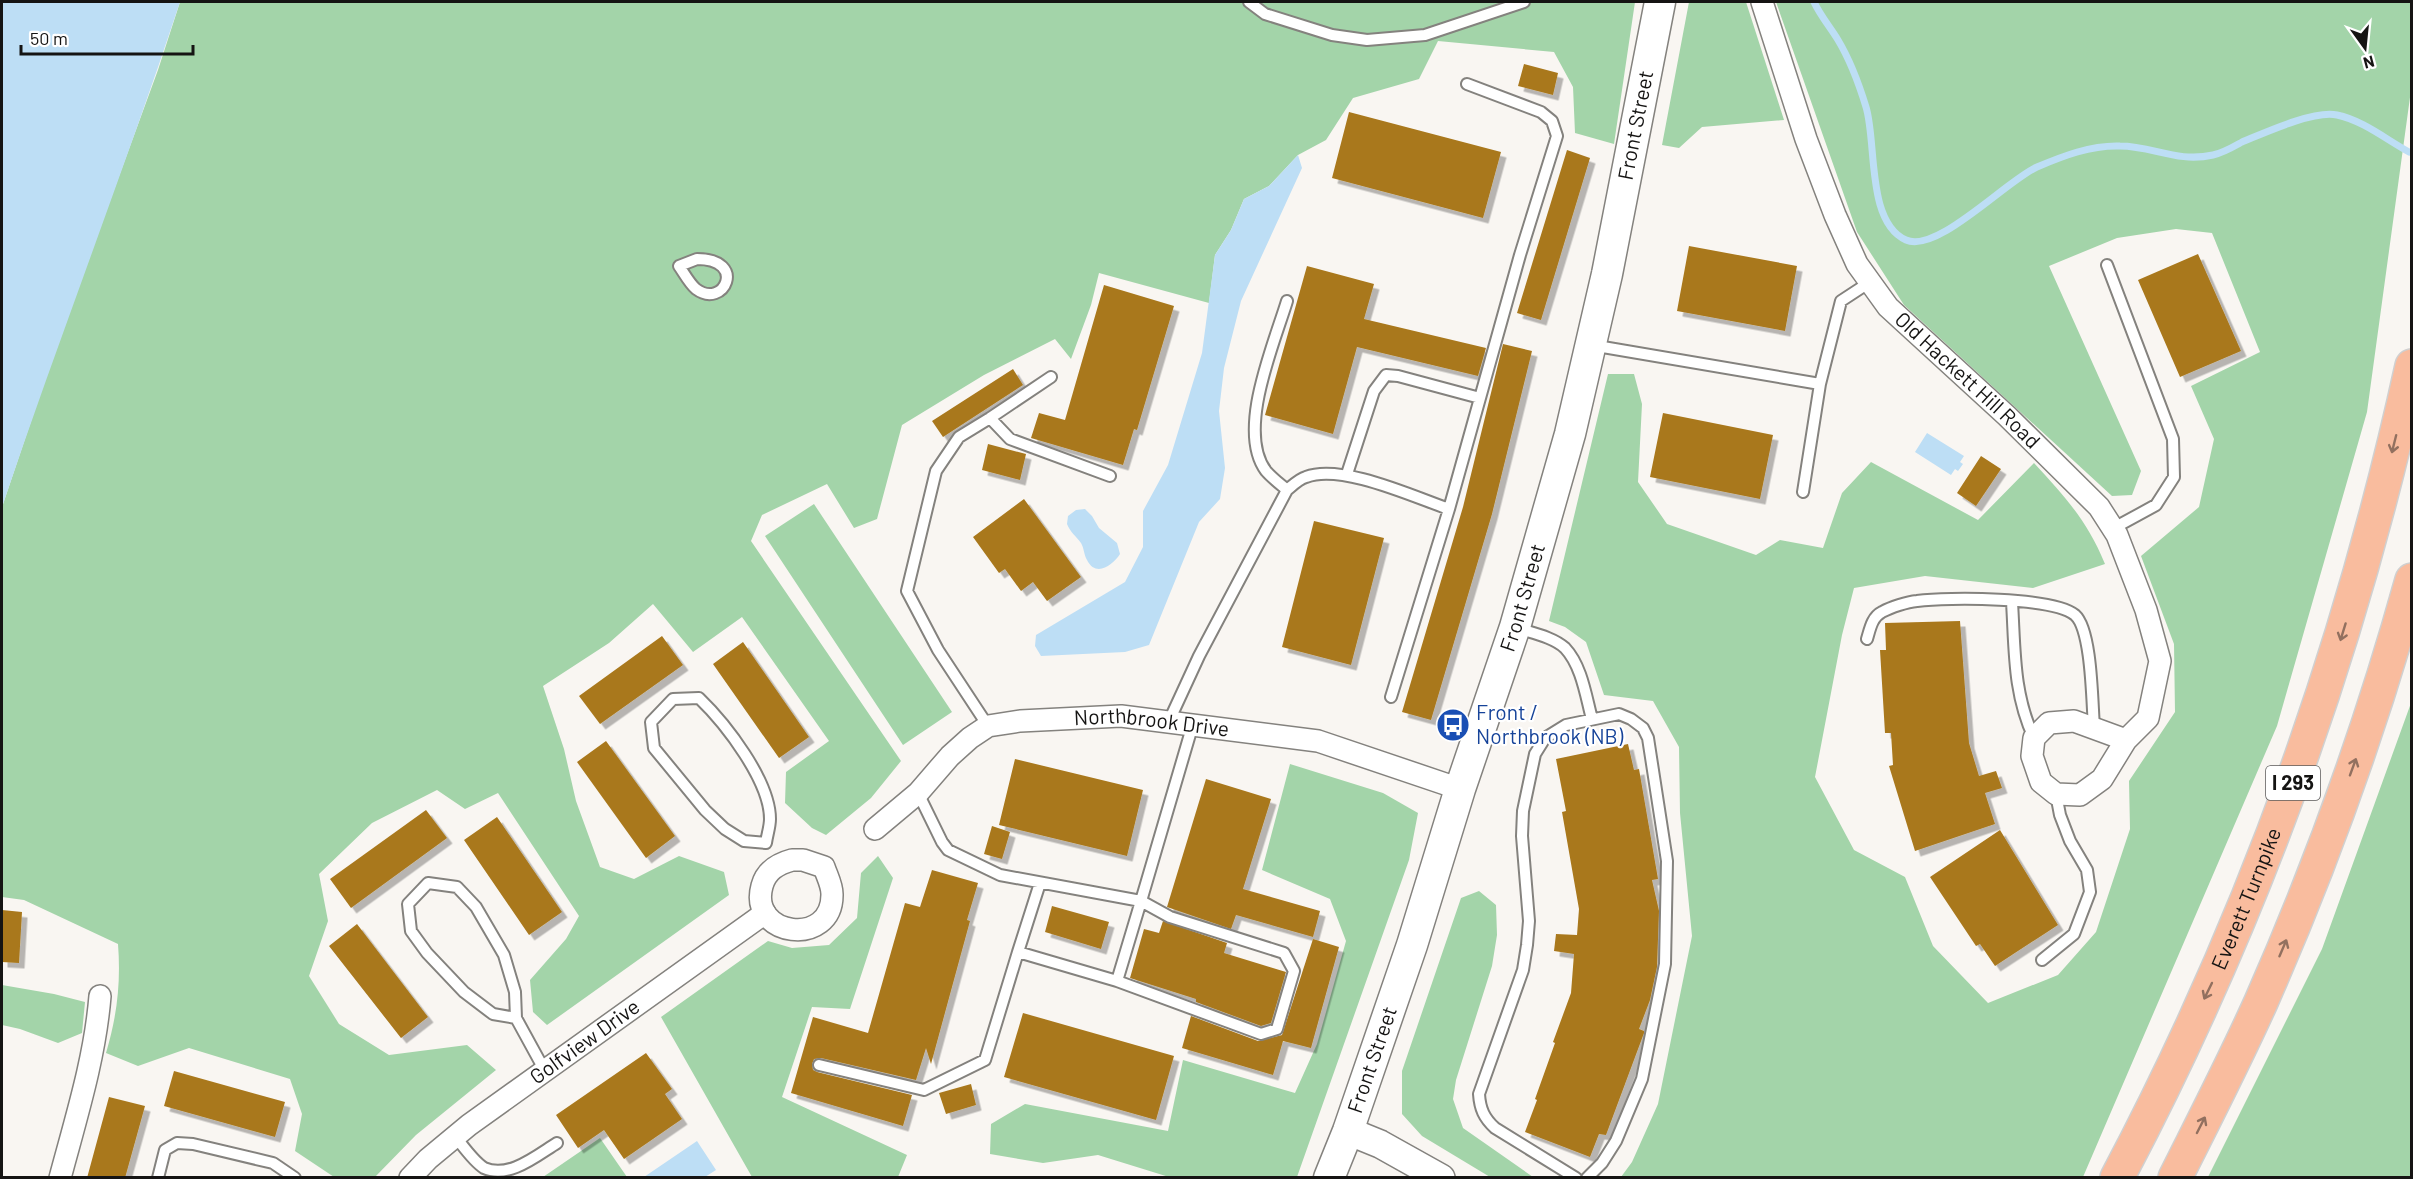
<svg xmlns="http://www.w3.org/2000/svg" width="2413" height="1179" font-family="Barlow,sans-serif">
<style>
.green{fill:#a3d4a9}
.water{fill:#bddef5}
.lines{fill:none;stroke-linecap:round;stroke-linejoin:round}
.stream{stroke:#bddef5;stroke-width:7}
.building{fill:#a9781c;filter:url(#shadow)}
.service-casing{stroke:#84827e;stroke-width:14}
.minor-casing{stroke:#84827e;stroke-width:24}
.tertiary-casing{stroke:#84827e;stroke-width:30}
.secondary-casing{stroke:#84827e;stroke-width:33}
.motorway-casing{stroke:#d0d0d0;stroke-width:36}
.service{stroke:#fff;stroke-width:10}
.minor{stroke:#fff;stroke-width:21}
.tertiary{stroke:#fff;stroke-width:27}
.secondary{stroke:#fff;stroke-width:30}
.motorway{stroke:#f9bc9e;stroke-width:33}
.oneway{stroke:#92705f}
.labels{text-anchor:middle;stroke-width:4.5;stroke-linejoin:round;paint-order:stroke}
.shield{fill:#fff;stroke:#5b5a5a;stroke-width:1.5}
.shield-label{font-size:20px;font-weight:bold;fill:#151413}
.street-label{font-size:21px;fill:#151413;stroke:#fff}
.transit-label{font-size:21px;fill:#164399;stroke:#fff;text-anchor:start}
</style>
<defs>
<filter id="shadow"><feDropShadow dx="5.5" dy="5.5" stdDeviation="0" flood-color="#0004"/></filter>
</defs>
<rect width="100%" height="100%" fill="#f9f6f2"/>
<path class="green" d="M180,2H1635L1614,144L1575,133L1573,87L1554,52L1438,41L1419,79L1353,98L1326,140L1298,155L1269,186L1244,199L1231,230L1215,255L1209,303L1099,273L1091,305L1071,359L1055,339L984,375L902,425L877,519L854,528L827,484L762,515L751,541L901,761L871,798L826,835L812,828L785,803L786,772L829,741L742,617L693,652L653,604L609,643L543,686L564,749L576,801L600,867L634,879L679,856L724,872L729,895L547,1025L533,1012L530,980L566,939L579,916L498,793L465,809L437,790L372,823L319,874L328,921L309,976L339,1024L389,1055L467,1045L496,1070L416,1135L375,1177H334L295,1151L302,1114L290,1079L189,1048L138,1066L106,1053C117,1016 121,983 118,944L24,900L2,897V507L54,353L158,70Z
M1689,2H1746L1784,120L1702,127L1679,148L1662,145Z
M1776,2H2411V90L2367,412L2277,726L2083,1177H1621L1632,1162L1658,1104L1692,936L1680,813L1679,747L1653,701L1604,695L1586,642L1565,627L1549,621L1608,374H1634L1642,404L1638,482L1667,524L1756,555L1780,540L1823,548L1842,493L1871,462L1978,520L2034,463C2065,497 2087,520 2105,564L2033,588L1925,576L1854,588L1842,635L1815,777L1854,850L1905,877L1933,946L1988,1003L2058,975L2096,932L2130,829L2129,781L2175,712L2174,644L2141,556L2199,507L2214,439L2191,386L2260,352L2212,233L2176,229L2117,238L2049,266L2141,471L2132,495L2112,496L1904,305L1857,232Z
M814,504L952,712L903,745L765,536Z
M2411,703V1177H2208L2322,949Z
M1290,764L1383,793L1418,813L1409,860L1297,1177H1169L1098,1155L1043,1163L990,1154L991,1124L1025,1104L1168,1131L1183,1060L1295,1093L1317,1044L1346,941L1330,899L1262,870Z
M878,856L893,878L850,1009L812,1007L782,1097L907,1155L898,1177H752L661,1017L768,941L792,948L829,945L857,918L861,873Z
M1479,891L1496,905L1497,935L1492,966L1456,1080L1453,1099L1463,1128L1533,1177H1490L1422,1136L1402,1114V1071L1461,898Z
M2,985L54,994L85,1002L82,1033L58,1043L20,1029L2,1025Z
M600,1138L627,1177H543Z"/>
<path class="water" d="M2,2H180C124,171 59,338 2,507Z
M1298,155L1302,168L1241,301L1224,368L1219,411L1225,468L1220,499L1199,522L1149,645L1125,652L1041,656L1035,646L1036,635L1125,582L1143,547V511L1168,465L1202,353L1215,255L1231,230L1244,199L1269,186Z
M1927,433L1964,456L1960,462L1963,464L1958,471L1955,469L1951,475L1915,452Z
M1085,509L1092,516L1099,528L1117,543L1120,554C1113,565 1096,578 1087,560C1084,555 1084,548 1081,543C1076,536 1070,532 1067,524L1068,516L1076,510Z
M697,1141L716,1170L705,1177H644Z"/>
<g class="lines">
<path class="stream" d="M1814,2C1820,15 1830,27 1838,40C1850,60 1859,84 1866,107C1877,143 1866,222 1906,240C1937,254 2007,180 2037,167C2063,156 2091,145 2120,146C2153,146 2177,163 2213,155C2223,153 2233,147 2242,142C2264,133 2314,110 2337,115C2362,120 2387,140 2409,152"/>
</g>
<path class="building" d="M1524,64L1558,73L1553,95L1518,86Z
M1349,112L1501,152L1483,218L1332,178Z
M1567,150L1590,158L1541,320L1517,313Z
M1689,246L1797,266L1785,331L1677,311Z
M2198,254L2241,351L2180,377L2138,280Z
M1307,266L1374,284L1364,319L1486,348L1478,376L1357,347L1333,434L1265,415Z
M1104,285L1174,306L1137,430L1134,429L1123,465L1031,438L1039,413L1065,420Z
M1503,344L1532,351L1492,514L1431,720L1402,712L1463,507Z
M1013,369L1023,385L943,437L932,421Z
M1663,413L1773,435L1760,499L1650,477Z
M988,444L1026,454L1020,480L982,470Z
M1981,456L2001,469L1976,506L1957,493Z
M1024,499L1081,577L1047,601L1033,582L1021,591L1005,569L999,573L973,537Z
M1314,521L1384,538L1351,665L1282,647Z
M1960,621L1969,743L1979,776L1996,771L2002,788L1985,793L1995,824L1915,851L1889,766L1893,765L1891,733H1885L1880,650H1886L1885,623Z
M662,636L683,665L600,724L579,696Z
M743,642L809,737L779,758L713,664Z
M606,741L675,836L646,858L577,762Z
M1628,744L1634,770L1639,769L1658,879L1652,880L1659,911L1657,967L1650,1000L1639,1029L1644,1031V1033L1606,1135L1599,1134L1590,1157L1525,1132L1537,1100L1535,1099L1555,1043L1553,1042L1571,993L1574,954L1554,951L1556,934L1577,935L1579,909L1562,812L1566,811L1556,759Z
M1015,759L1143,790L1127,856L999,825Z
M1206,779L1271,799L1243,889L1320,911L1313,937L1236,915L1231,929L1167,907Z
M426,810L447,838L351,908L330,879Z
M497,817L562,912L529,935L464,840Z
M992,826L1010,832L1002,859L984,854Z
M2000,830L2058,925L1995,966L1980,944L1976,946L1930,877Z
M932,870L978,883L967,920L970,921L931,1064L926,1048L916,1080L821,1058L814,1059L812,1064L813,1070L817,1072L912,1095L903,1126L791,1093L813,1017L868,1033L905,903L920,907Z
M1052,906L1109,922L1101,949L1045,932Z
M2,910L22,912L19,963L2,962Z
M1163,921L1227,943L1224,953L1286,972L1271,1023L1261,1026L1196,1002V999L1130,978L1144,929L1159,933Z
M357,924L428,1017L401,1038L329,946Z
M1313,939L1339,947L1311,1048L1283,1041L1273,1075L1182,1048L1191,1016L1258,1041L1282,1035Z
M1023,1013L1174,1056L1156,1120L1004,1077Z
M646,1053L672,1089L665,1094L682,1119L624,1159L604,1130L578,1148L556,1115Z
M174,1071L285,1102L275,1137L164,1106Z
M971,1084L976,1105L946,1114L939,1093Z
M109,1097L145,1106L125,1178H87Z"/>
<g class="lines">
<defs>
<path id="service" d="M1249,2L1265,14L1332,35L1367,40L1425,35L1524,2
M697,259C748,259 724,310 696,289C689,283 684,273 679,266Z
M2107,265L2173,439L2174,477L2156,505L2112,529
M1287,301C1274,344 1236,431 1266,471C1272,478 1280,484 1287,490
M1591,345L1820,384L1841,301L1870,282
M990,418L1051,377
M1347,474L1374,391L1386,375L1398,376L1480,398
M1803,492L1820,384
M1449,509L1520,255L1557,136L1552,121L1541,112L1467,84
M2012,602C2015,650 2013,693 2034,738
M1517,628C1532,633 1553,637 1565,648C1582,666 1586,697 1592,719
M1867,639C1870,629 1872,617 1882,612C1891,607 1907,602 1917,601C1948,597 2053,597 2075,615C2092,630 2092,703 2094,727
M699,698C726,724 770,781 770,819C770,827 767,835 766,843L744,841L725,829L705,810L654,748L651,722L673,699Z
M1169,721L1199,656L1287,490C1293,485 1299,479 1306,477C1341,463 1414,497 1449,509L1391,697
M988,726L938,650L907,591L936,471L959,437L990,418L1010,439L1110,476
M918,793L942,842L948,850L1000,875L1141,901L1193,724
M428,883L457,887L476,907L504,955L515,992L516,1018L493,1014L464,992L427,953L411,931L408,904Z
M1018,952L1040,883
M2042,960L2074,934L2090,892L2087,870L2070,841L2060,815L2056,794
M516,1018L545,1071
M819,1065L924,1090L985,1060L1018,952L1117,981L1261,1034L1277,1029L1294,971L1284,953L1170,917L1141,901L1117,981
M455,1136C463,1146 473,1161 484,1168C509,1179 536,1156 557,1143
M158,1178L165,1150L177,1143L193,1144L273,1163L295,1178
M1576,1178L1495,1128C1484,1118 1480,1109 1479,1094L1523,970L1527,945L1529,921L1522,836L1523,811L1535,754L1545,738L1566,725L1619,714L1631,719L1643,728L1648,738L1667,861L1665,964L1642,1079L1616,1141L1602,1163L1587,1178"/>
<g id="minor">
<path id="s1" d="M1762,2L1806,139L1835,215L1857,264L1888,307L2007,416L2099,507L2117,535L2146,610L2160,661L2148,718L2126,740L2102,779L2080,795L2056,794L2041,782L2032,756L2034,738L2049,723L2074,721L2126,740"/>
<path id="s2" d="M875,829L918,793L950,756L970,738L988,726L1020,721L1121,716L1318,741L1460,789"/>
<path d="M792,860H803L824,867C827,876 832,885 832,894C833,948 748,937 762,886C766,871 777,864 792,860Z"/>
<path d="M60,1178C76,1118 95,1058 100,996"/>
<path id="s3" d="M410,1178L428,1159L469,1125L765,913"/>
</g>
<path id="tertiary" d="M1348,1131L1380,1144L1441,1178"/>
<g id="secondary">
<path id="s4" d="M1329,1178L1348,1131L1412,945L1460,789L1515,627L1570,434L1607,274L1660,2"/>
</g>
<g id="motorway">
<path id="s5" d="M2117,1178C2253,921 2350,650 2412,366"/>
<path d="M2175,1178C2204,1120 2234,1062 2261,1002C2321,866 2372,724 2412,580"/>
</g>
</defs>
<use href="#service" class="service-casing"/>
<use href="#minor" class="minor-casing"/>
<use href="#tertiary" class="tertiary-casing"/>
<use href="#secondary" class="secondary-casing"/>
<use href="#motorway" class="motorway-casing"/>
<use href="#service" class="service"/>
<use href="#minor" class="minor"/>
<use href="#tertiary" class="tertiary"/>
<use href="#secondary" class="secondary"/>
<use href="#motorway" class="motorway"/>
</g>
<defs><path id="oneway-shaft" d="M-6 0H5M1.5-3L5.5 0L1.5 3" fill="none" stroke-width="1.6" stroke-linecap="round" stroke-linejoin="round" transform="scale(1.5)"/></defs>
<g class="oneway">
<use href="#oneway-shaft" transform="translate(2394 444) rotate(104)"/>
<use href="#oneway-shaft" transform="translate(2343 632) rotate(107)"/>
<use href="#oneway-shaft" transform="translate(2353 767) rotate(-70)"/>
<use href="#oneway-shaft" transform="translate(2283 948) rotate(-67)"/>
<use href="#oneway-shaft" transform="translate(2208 991) rotate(116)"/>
<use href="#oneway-shaft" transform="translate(2201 1125) rotate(-63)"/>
</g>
<defs>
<symbol id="bus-disc" viewBox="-11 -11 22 22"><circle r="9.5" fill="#1a4fb4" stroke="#fff"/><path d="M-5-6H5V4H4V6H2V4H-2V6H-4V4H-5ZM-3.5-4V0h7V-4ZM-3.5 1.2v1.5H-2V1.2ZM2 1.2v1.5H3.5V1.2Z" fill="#fff"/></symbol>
</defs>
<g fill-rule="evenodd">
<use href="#bus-disc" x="1434" y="706" width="38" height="38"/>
</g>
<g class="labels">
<rect class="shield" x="2266" y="766" width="54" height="34" rx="4.5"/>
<g class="shield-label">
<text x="2293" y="790">I 293</text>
</g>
<g class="street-label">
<text dy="7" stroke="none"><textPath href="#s4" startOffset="1098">Front Street</textPath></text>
<text dy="7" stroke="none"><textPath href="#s1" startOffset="440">Old Hackett Hill Road</textPath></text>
<text dy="7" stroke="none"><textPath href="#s4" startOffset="612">Front Street</textPath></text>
<text dy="7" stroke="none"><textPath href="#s2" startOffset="318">Northbrook Drive</textPath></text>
<text dy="7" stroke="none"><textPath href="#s5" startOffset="308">Everett Turnpike</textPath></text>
<text dy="7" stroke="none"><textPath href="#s3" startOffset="222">Golfview Drive</textPath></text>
<text dy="7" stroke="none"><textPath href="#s4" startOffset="126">Front Street</textPath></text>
</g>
<g class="transit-label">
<text x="1476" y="720">Front /<tspan x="1476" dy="24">Northbrook (NB)</tspan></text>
</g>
</g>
<rect width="2413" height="1179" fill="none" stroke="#151413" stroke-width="6"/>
<g transform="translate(2365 48) rotate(165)" stroke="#ffffff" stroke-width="4.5" paint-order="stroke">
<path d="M0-4.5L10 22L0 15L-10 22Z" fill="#151413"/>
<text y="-9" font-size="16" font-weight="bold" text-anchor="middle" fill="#151413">N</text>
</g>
<path d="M21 45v9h172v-9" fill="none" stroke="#151413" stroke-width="3"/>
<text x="30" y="45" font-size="18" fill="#151413" stroke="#ffffff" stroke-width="4.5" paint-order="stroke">50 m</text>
</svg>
